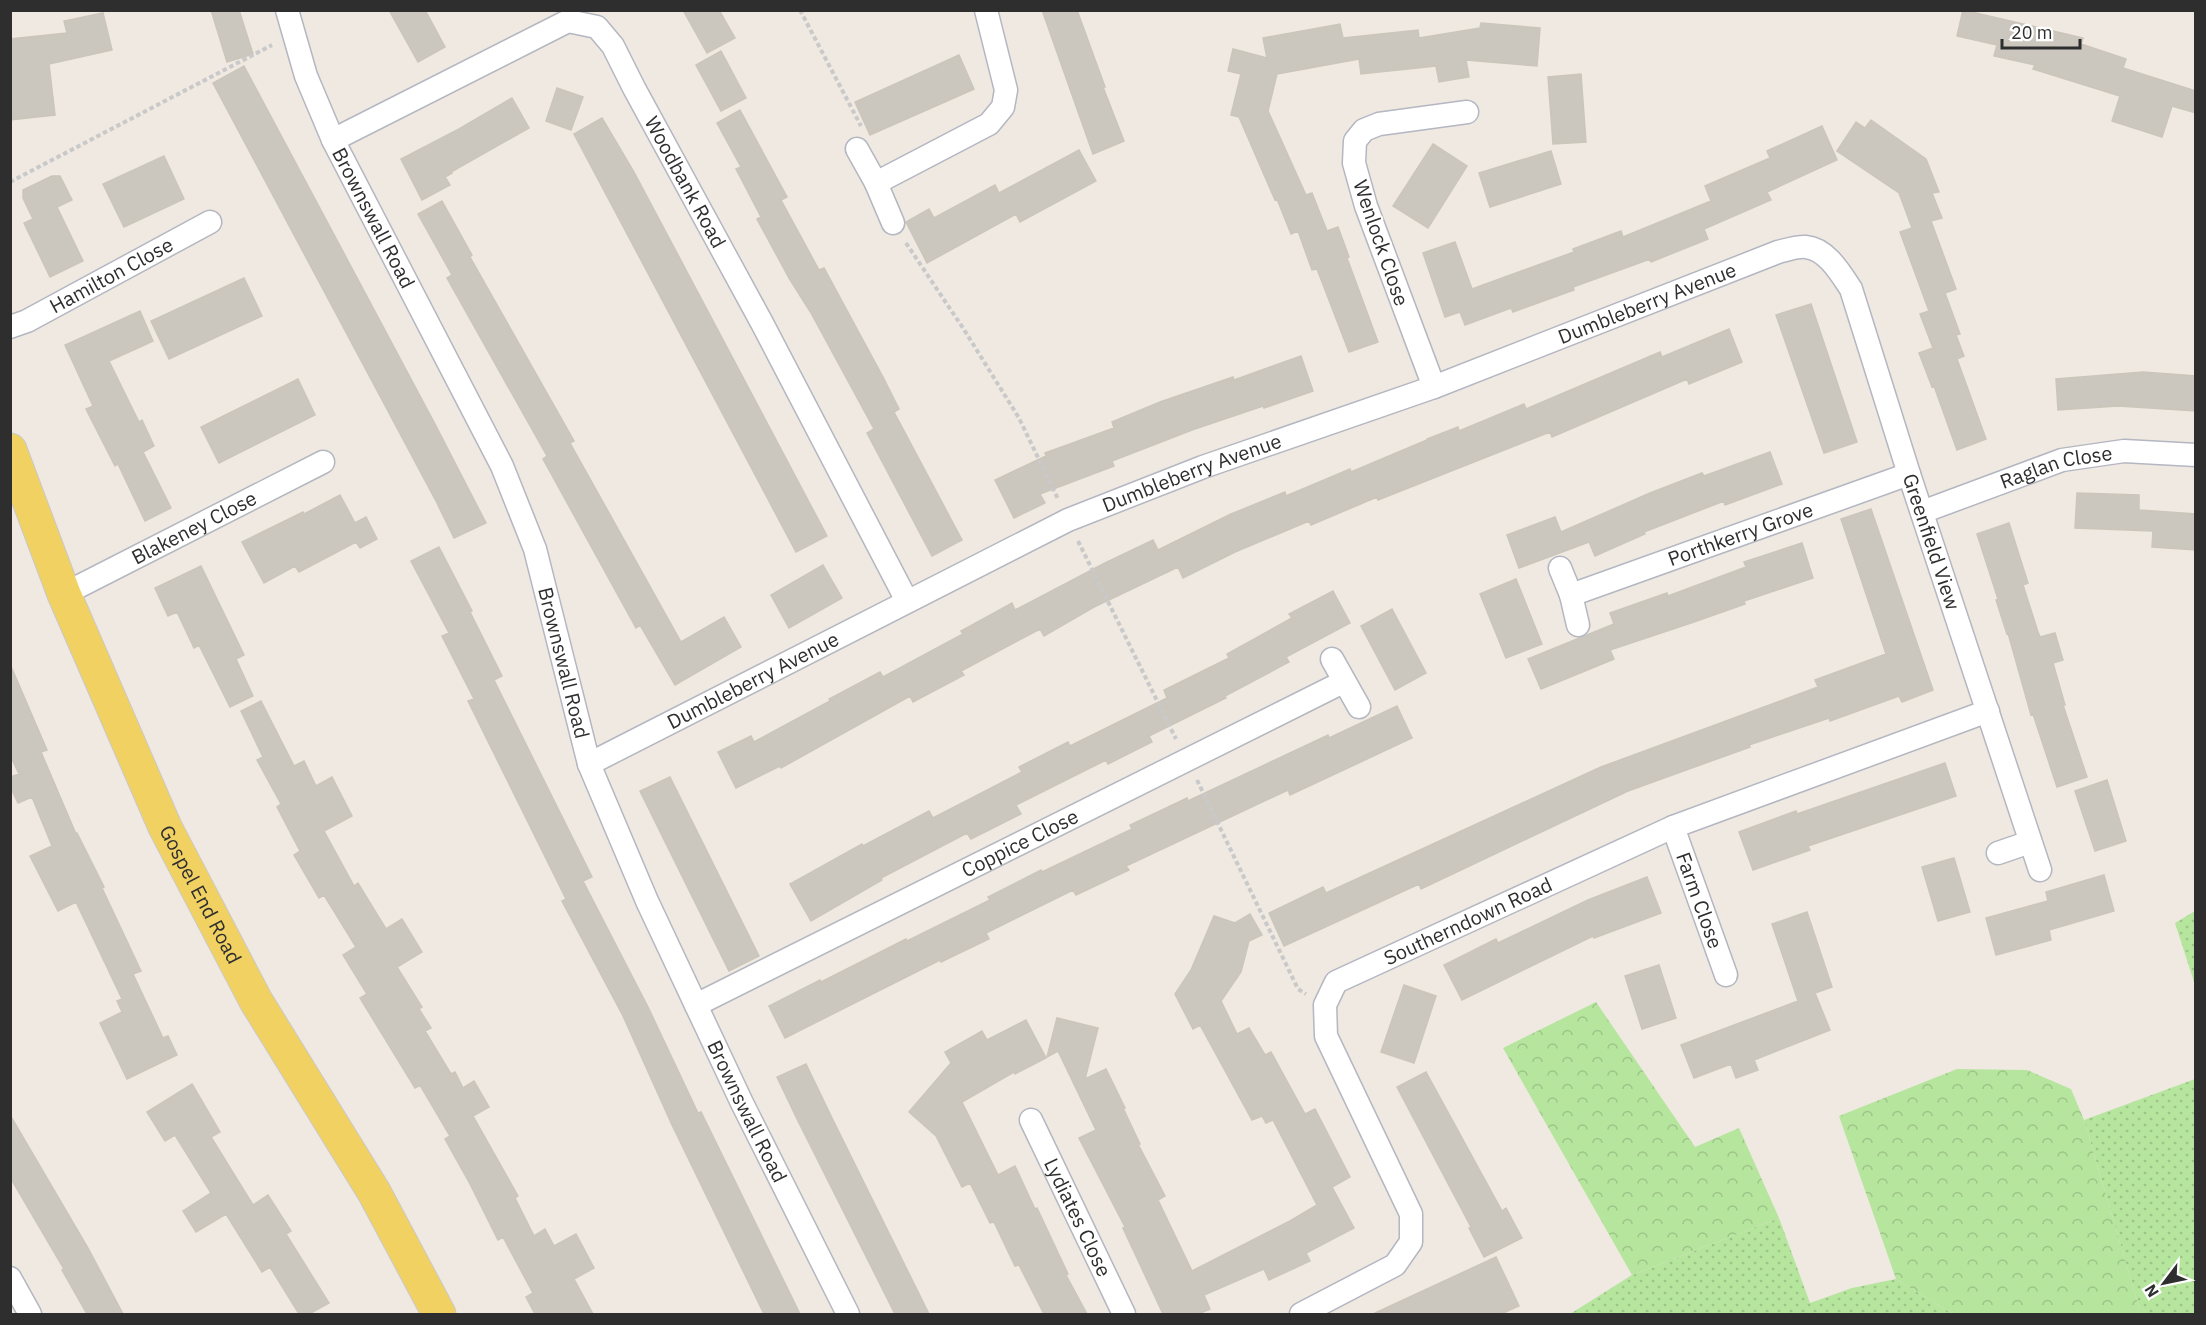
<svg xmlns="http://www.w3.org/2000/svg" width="2206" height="1325" font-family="'IBM Plex Sans',sans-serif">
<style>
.grass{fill:url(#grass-dots)}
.forest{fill:url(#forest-crowns)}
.building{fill:#cbc7bf;stroke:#cbc5ba;stroke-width:1.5}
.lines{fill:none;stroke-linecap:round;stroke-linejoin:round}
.street-casing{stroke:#b4b7c1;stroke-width:25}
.primary-casing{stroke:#c9c9c9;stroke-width:35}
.path{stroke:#c9c9c9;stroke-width:4;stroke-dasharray:4.5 3;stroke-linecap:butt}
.street{stroke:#fff;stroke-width:22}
.primary{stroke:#f2d163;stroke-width:33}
.labels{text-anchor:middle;stroke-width:4.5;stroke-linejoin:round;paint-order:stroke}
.street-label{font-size:20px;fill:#2e2e2e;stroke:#fff}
</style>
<defs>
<pattern id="grass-dots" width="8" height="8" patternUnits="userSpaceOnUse" patternTransform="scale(1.5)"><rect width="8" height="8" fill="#b6e59e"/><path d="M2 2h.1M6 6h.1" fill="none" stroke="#9dc588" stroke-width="1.8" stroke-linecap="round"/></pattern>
<pattern id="forest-crowns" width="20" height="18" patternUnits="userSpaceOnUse" patternTransform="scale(1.5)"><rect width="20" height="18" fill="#b6e59e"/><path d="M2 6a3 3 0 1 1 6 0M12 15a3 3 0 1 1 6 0" fill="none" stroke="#9dc588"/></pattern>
</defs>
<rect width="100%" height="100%" fill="#efe9e1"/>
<path class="grass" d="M2195,911V985L2175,923Z
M2195,1079V1314H2141L2084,1120Z
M1779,1218L1810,1303L1852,1288L1896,1279L1953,1314H1570L1632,1275Z"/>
<path class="forest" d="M1596,1002L1695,1147L1739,1128L1779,1218L1632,1275L1503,1048Z
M1957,1069L2027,1070L2071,1089L2084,1120L2141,1314H1953L1896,1279L1839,1116Z"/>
<path class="building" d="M211,10H239L253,54L227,62Z
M389,10H425L445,47L418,62Z
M683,10H719L735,38L707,53Z
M1042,10H1077L1105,87H1103L1124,141L1093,154Z
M1963,10L2083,38L2081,44L2126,59L2123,68L2196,91V113L2172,106L2162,137L2112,121L2120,96L2033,69L2035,65L1994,56L1997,45L1957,36Z
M103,13L112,50L49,64L55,115L10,120V39L67,33L64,21Z
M1481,23L1540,28L1537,66L1466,60L1469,77L1439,82L1436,66L1361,74L1359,59L1277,74L1268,111L1306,195L1312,193L1327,231L1338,227L1349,257L1347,258L1378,342L1349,352L1317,269L1312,270L1298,231L1291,234L1277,199L1275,200L1239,117L1231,115L1241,74L1228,71L1233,49L1267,58L1263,38L1340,24L1343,38L1418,30L1419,38L1480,28Z
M721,51L746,98L721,111L696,65Z
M959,55L974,89L870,135L855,102Z
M244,66L435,424L486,523L454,538L437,503L213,83Z
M1581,74L1586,142L1553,144L1548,77Z
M557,88L583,97L571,130L546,121Z
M512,98L529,128L451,172L452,173L445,177L450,185L422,200L401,159L459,129Z
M740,110L787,197L781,200L819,270L824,268L883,377L899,409L894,412L962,540L932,556L867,433L874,429L811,313L789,278L757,219L761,217L736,169L741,167L717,123Z
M602,118L634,172L827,536L796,552L574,134Z
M1871,120L1926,159L1939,192L1932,193L1942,218L1931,221L1956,289L1945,293L1960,334L1956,335L1964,356L1957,359L1986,439L1957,450L1934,386L1932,387L1919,353L1933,348L1920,314L1929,311L1900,232L1912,228L1899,193L1837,151L1856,122L1865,128Z
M1822,126L1837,160L1767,192L1771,200L1704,229L1708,239L1651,262L1650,259L1573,287L1574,290L1513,312L1511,308L1465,325L1460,312L1445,317L1423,253L1455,242L1472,289L1574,252L1573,249L1621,231L1623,237L1711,201L1705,186L1770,158L1767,151Z
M1433,144L1467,166L1428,228L1393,206Z
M1079,150L1096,181L1020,222L1016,214L927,263L906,222L929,209L934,218L995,185L999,193Z
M1551,151L1561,184L1490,207L1479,173Z
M164,156L184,199L124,227L103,184Z
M52,176H60L72,200L57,207L83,261L50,277L24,223L33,219L23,198V190Z
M442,201L472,255L470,257L574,441L570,443L681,642L724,617L741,647L675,685L640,625L636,628L543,459L547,456L447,278L452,275L418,214Z
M244,278L262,316L169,359L151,321Z
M1811,304L1857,442L1824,453L1776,315Z
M140,311L153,341L109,361L139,422L142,420L154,446L143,452L171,508L145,521L118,464L115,466L86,409L93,406L65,345Z
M1729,329L1742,362L1689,384L1687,379L1552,437L1550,432L1378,500L1377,497L1311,525L1309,521L1235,552L1183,578L1178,567L1094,607L1044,636L1040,629L961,671L964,675L913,702L910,696L781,768L780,766L736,788L718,752L751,736L754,742L830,701L829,699L880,672L883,677L963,634L961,631L1012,603L1015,610L1105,563L1153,540L1158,550L1231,514L1285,492L1286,496L1350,469L1351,472L1427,440V439L1458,427L1459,431L1524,404L1526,409L1660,352L1662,357Z
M1301,356L1313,391L1264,408L1263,406L1192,430L1112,461L1114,466L1040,494L1045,503L1014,518L995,480L1046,456L1045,453L1114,428L1112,422L1160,402L1233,377L1234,380Z
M2143,372L2196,376V411L2118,406L2058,410L2056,379Z
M298,379L315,415L219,463L201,427Z
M1770,452L1782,484L1725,505L1724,501L1644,532L1645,534L1595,556L1589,542L1519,568L1507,535L1555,517L1561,532L1650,493L1702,473L1704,476Z
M2077,493L2139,495V510L2196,514V550L2152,547L2153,531L2075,528Z
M340,495L355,523L366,517L377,539L360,548L356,542L299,572L295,566L264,583L242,542L303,512L304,514Z
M1871,509L1933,690L1902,702L1899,696L1830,721L1829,718L1749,745L1750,747L1628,791L1421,889L1419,884L1284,946L1269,913L1323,887L1326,893L1601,767L1818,687L1815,680L1886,654L1841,519Z
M2009,523L2028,583L2023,585L2038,632L2040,637L2055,633L2063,660L2053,663L2065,705H2063L2087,777L2057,787L2033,714L2031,715L2008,633L2007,634L1996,600L1998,599L1977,534Z
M1802,543L1813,578L1744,601L1745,604L1691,623L1610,650L1614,659L1541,689L1528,659L1614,624L1610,613L1667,593L1668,596L1746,567L1744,562Z
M439,547L472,611L470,612L502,676L494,680L592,877L583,881L648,1007L698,1113L701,1112L800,1314H764L672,1125L623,1016L562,901L566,899L468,701L474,699L442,636L449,633L411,561Z
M823,565L842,598L789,628L771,595Z
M201,566L244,655L236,659L253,696L230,707L199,645L194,648L177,612L168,616L155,588Z
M1516,579L1542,644L1506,658L1480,594Z
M1333,591L1350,623L1286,657L1289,662L1225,696L1226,698L1149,736L1152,742L1108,764L1106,760L1016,805L1021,814L971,839L967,833L881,878L882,880L811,921L790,884L862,844L863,846L929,811L933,818L1022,772L1019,767L1068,742L1070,746L1167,698L1164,690L1229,658L1227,654L1292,618L1289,614Z
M1392,609L1426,673L1395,690L1361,626Z
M10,664L47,750L41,752L76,834L77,833L104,887L102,888L141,971L133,974L163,1038L168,1036L177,1055L127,1079L100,1023L122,1012L117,1001L122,999L76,902L58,911L30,856L52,846L32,797L18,803L10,786V777L19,774L10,755Z
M261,701L294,766L304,761L316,786L332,777L352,816L324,831L354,886L358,883L386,929L402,919L422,952L397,967L422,1007L419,1009L431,1028L425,1031L451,1074L455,1072L463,1088L474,1081L489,1107L473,1116L518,1196L515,1198L534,1236L545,1229L554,1246L576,1234L594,1268L574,1279L593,1314H535L526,1297L533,1293L503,1237L498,1240L470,1184L445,1139L450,1136L420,1085L415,1088L360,998L367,994L343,955L356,947L324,895L319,898L294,855L300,851L277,807L281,804L257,760L263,757L241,711Z
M1397,706L1412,738L1290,795L1288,790L1126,866L1129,870L1076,895L1073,890L986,933L989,939L941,962L940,960L785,1038L769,1006L820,980L821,982L906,939L907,941L990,900L988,897L1041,870L1042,872L1132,829L1130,825L1187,798L1188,801L1328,735L1329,738Z
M1945,763L1956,796L1808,846L1810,850L1753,870L1739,832L1796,811L1797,814Z
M670,777L759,956L729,971L640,791Z
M2107,780L2126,841L2095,851L2075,791Z
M1954,858L1970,912L1938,921L1922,867Z
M2104,875L2114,911L2049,930L2051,940L1996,955L1986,918L2048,901L2046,892Z
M1647,877L1661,913L1594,938L1593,936L1462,1000L1444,965L1496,939L1498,943L1588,900Z
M1807,912L1832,987L1815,993L1830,1030L1754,1060L1758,1070L1736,1078L1731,1064L1694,1078L1681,1045L1798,1001L1772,924Z
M1250,914L1262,935L1249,941L1241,972L1221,1001L1237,1034L1249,1028L1265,1055L1271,1052L1305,1114L1315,1109L1350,1177L1332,1187L1354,1228L1306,1253L1310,1261L1269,1280L1264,1269L1204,1295L1210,1309L1198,1314H1163L1123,1228L1125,1227L1079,1138L1096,1130L1058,1051L1047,1057L1057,1018L1098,1028L1085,1079L1106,1069L1125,1108H1123L1140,1144H1138L1165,1196L1158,1200L1192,1271L1290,1221L1317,1205L1273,1120L1266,1123L1262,1116L1252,1120L1200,1025L1193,1029L1175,994L1191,970L1214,916L1235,923Z
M1659,965L1676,1018L1642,1029L1625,976Z
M1404,985L1436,996L1414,1063L1381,1052Z
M1026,1020L1046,1058L1015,1074L1014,1072L962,1102L998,1175L1015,1166L1035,1209L1037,1208L1068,1274L1066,1275L1087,1314H1044L1019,1265L1015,1266L994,1222L990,1223L970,1183L962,1187L936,1136L909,1112L951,1063L945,1052L982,1031L987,1040Z
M806,1064L833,1120L929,1314H895L798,1121L777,1077Z
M1426,1072L1502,1211L1506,1208L1522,1238L1484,1257L1469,1228L1471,1227L1397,1087Z
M192,1084L220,1132L211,1137L253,1205L268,1195L291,1231L286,1234L329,1303L309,1314H299L270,1267L262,1272L226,1214L196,1232L183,1211L211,1193L175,1135L165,1141L147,1112Z
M10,1115L88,1248L123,1314H87L62,1270L64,1269L10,1177Z
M1496,1257L1519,1306L1501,1314H1373Z"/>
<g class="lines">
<defs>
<g id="street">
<path id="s1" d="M287,10L306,76L333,140L502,466L535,549L589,764L647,901L742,1103L848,1314"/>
<path id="s2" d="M333,140L568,21L597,27L613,46L634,88L762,323L907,601"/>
<path d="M857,149L876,183L893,223"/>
<path d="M876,183L989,124L1003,107L1006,90L986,10"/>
<path id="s3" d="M10,327L27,321L210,222"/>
<path d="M1434,387L1366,206L1354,163L1355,141L1364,130L1379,124L1467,112"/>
<path id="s4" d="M1922,512L2062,460L2124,451L2196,455"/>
<path d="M1560,568L1571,595L1578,625"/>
<path id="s5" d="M64,594L323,462"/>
<path id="s6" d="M1571,595L1909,474"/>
<path d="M1332,659L1359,707"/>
<path id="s7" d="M589,764L1068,520L1203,467L1434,387L1778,252C1786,250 1798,246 1806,247C1827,249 1841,274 1851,289L1909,474L2040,870"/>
<path id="s8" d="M1673,827L1726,975"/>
<path d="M1998,853L2030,842"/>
<path id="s9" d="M696,1005L1343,682"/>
<path id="s10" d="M1031,1120L1124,1314"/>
<path d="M10,1278L30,1314"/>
<path id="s11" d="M1301,1314L1395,1265L1411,1242V1214L1326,1036L1325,1005L1336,982L1673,827L1988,711"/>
</g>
<g id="primary">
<path id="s12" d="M10,450L64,594L165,827L256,1001L374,1192L439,1314"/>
</g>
</defs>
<use href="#street" class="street-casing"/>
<use href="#primary" class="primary-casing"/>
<path class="path" d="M800,10L861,126
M10,182L272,45
M906,243L963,328L1019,418L1058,499
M1078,541L1176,739
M1197,780L1298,989L1306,994"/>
<use href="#street" class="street"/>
<use href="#primary" class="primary"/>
</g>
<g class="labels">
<g class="street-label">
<text dy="7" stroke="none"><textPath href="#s2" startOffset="472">Woodbank Road</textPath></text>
<text dy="7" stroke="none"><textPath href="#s1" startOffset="226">Brownswall Road</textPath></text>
<text transform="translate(1381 243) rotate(71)" y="7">Wenlock Close</text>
<text dy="7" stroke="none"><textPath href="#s3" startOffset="114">Hamilton Close</textPath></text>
<text dy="7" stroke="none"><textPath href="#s7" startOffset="1156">Dumbleberry Avenue</textPath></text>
<text dy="7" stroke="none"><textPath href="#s4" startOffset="142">Raglan Close</textPath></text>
<text dy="7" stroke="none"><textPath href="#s7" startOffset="670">Dumbleberry Avenue</textPath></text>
<text dy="7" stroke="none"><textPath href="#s5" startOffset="146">Blakeney Close</textPath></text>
<text dy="7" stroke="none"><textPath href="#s6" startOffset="180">Porthkerry Grove</textPath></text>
<text dy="7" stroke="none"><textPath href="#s7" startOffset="1654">Greenfield View</textPath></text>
<text dy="7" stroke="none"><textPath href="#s1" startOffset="712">Brownswall Road</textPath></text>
<text dy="7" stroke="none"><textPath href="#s7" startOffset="184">Dumbleberry Avenue</textPath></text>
<text dy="7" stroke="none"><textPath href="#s9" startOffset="362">Coppice Close</textPath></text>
<text dy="7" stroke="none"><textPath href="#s12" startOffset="484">Gospel End Road</textPath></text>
<text dy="7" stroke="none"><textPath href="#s8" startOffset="78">Farm Close</textPath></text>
<text dy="7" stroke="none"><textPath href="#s11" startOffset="561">Southerndown Road</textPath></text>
<text dy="7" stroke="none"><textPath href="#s1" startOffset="1198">Brownswall Road</textPath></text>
<text dy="7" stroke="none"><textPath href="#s10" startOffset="108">Lydiates Close</textPath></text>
</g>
</g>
<rect width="2206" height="1325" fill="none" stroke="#2e2e2e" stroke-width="24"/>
<g transform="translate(2164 1283) rotate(238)" stroke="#ffffff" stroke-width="4.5" paint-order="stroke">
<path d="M0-4.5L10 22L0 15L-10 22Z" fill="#2e2e2e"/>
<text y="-9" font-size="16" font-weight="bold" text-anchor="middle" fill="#2e2e2e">N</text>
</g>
<path d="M2002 39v9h78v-9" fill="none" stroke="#2e2e2e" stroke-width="3"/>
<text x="2011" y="39" font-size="18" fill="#2e2e2e" stroke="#ffffff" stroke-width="4.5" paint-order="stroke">20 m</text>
</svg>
